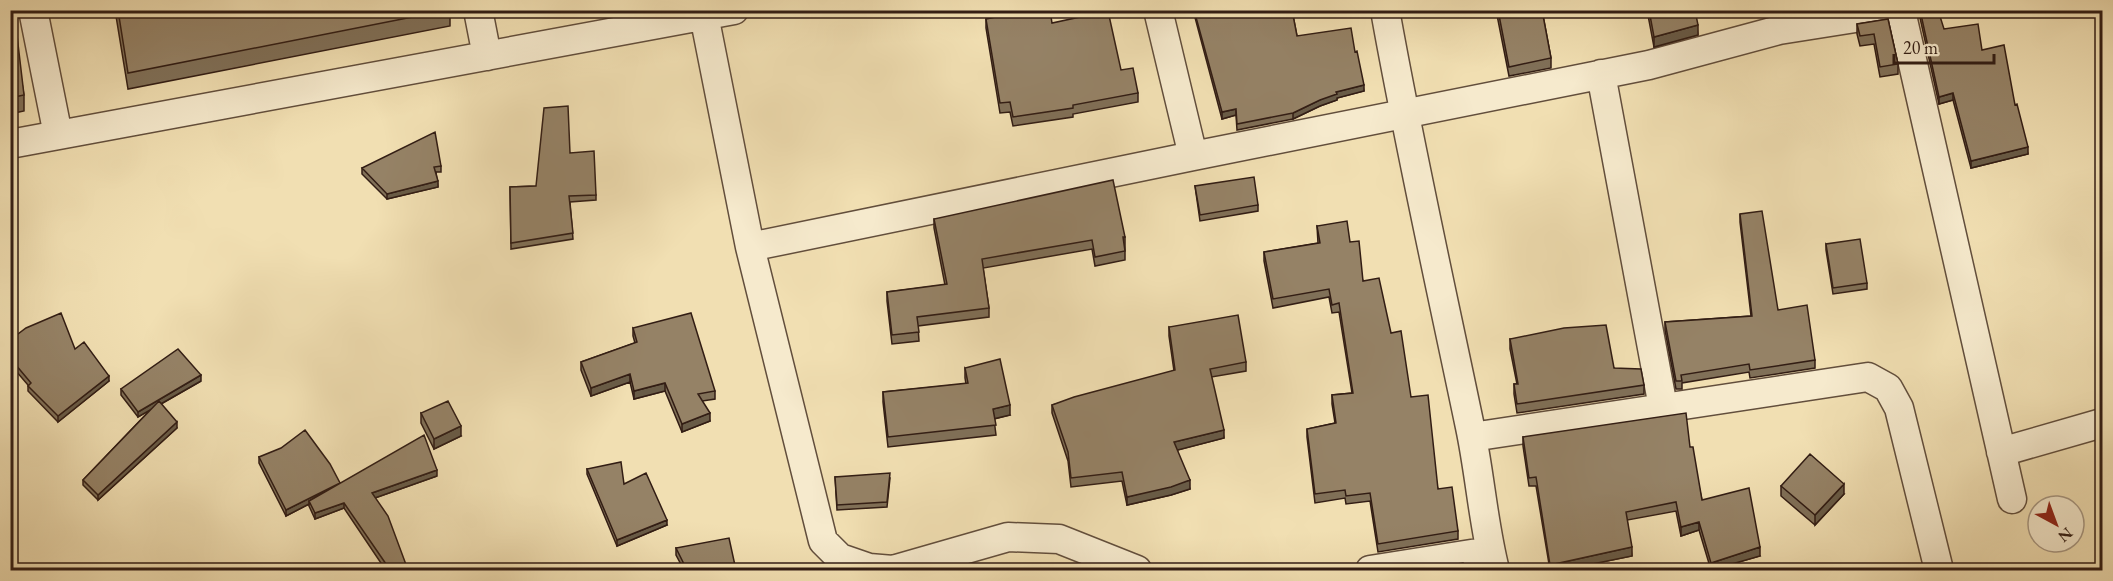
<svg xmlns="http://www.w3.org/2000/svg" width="2113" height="581" font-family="'EB Garamond',serif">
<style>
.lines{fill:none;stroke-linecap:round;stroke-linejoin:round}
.street-casing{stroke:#624e3c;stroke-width:31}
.street{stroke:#f6eacd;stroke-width:28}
.wall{fill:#807058;stroke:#321d14;stroke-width:1.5}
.shaded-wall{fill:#685b47;stroke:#321d14;stroke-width:1.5}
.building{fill:#958266;stroke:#321d14;stroke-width:1.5}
</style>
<rect width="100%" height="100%" fill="#f1dfb2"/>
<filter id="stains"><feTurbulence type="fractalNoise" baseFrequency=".00333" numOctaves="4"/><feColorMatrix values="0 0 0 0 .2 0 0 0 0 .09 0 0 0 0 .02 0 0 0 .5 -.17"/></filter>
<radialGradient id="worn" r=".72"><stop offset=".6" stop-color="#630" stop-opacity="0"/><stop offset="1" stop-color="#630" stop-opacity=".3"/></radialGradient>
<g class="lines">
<defs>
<path id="street" d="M33,10L58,135
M478,10L487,56
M703,10L750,247L1193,156L1649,65L1779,30L1906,10
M1158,10L1193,156
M1385,10C1410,150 1441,288 1470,427C1480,474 1483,523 1495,570
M1901,11L2012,499
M1601,74L1663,407
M10,144L734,10
M750,247L823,541L840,558L869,568L893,570L1008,537L1059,539L1137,570
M1472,437L1868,377L1888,388L1899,408L1939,570
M2001,452L2102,423
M1370,570L1490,551"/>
</defs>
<use href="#street" class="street-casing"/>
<use href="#street" class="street"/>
</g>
<path class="wall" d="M10,10L24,95V111L10,114Z
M115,10H450V26L128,89Z
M1193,10H1292L1297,36L1355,52L1364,91L1337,98V100L1320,106L1293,119L1237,130L1236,115L1222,119Z
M1496,10H1542L1551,58V68L1509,76Z
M1647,10H1695L1698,35L1654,47Z
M1920,10L1944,29L1982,50L2015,105L2028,154L1971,168L1953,100L1939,104L1920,18Z
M986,19L1052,23L1121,70L1138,93V102L1073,114V117L1013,126L1010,112L1000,113L986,28Z
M1888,19L1898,64V74L1880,77L1874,44L1860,46L1857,34V24Z
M570,153L596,195V200L570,202L573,239L511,249L510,187L536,186Z
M441,166V172H436L438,187L387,199L362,174V168Z
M1195,186L1258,205V211L1200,221Z
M1740,214L1778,310L1815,360V368L1750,378L1749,372L1682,383V389H1676L1665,330V322L1751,316L1740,222Z
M934,219L1125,237V260L1095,266L1092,249L983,268L989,308V317L918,326L919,341L892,344L887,301V292L945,285L934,228Z
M1317,226L1350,242L1363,281L1391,333L1438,489L1458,531V539L1378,552L1370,501L1346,504L1345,498L1315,503L1307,437V429L1335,423L1332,404V395L1352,393L1339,312L1332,313L1329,297L1273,308L1264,261V252L1318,243Z
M1826,244L1867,283V289L1833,294L1826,250Z
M1169,327L1246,362V371L1211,377L1224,438L1177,450L1190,489L1171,495L1127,505L1122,481L1071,487L1068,461L1052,413V405L1174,371L1169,336Z
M633,328L715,391V399L702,401L710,421L682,432L665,391L634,399L630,382L591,396L581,370V362L635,343L633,336Z
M1510,339L1614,368L1644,385V394L1517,413L1514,394V384H1517L1510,349Z
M10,340L75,349L109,381L58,422L28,391V385L10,364Z
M965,368L1010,415L994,419L996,435L888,447L883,402V392L966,384L965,378Z
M201,381L161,404L177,428L98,500L83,485V480L151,409L138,417L121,395V389Z
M421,413L461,436L434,449L421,423Z
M1523,437L1690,447L1702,500L1760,556L1711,570L1699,530L1681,536L1676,511L1627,520L1632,556L1563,570H1550L1536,486H1529L1523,446Z
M259,457L340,483L437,476L375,498L408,570H375V568L383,566L344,508L315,519L309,506V504L286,516L259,463Z
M587,469L624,484L667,525L617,546L587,474Z
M835,477L890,478L887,507L837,510Z
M1781,486L1844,494L1815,525L1781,496Z
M676,548L736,570H684L676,555Z"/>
<path class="shaded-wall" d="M1698,25V35L1654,47V37Z
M1364,85V91L1337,98V100L1320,106L1293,119V113L1336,92Z
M1953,93V100L1939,104V97Z
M1236,109V115L1222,119V112Z
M2028,147V154L1971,168V161Z
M438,181V187L387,199V194Z
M630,374V382L591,396V388Z
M201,375V381L138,417V412Z
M109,376V381L58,422V416Z
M665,383V391L634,399V391Z
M1010,405V415L993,419V409Z
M710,413V421L682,432V424Z
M177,422V428L98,500V495Z
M461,426V436L434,449V439Z
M1224,430V438L1174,451V442Z
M437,470V476L372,499V493Z
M1190,480V489L1171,495L1127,505V497Z
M340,483L309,501V504L286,516V510Z
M1844,484V494L1815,525V515Z
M344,503V508L315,519V513Z
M667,520V525L617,546V540Z
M1699,522V530L1681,536V527Z
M1632,547V556L1563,570H1550V565Z
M1760,547V556L1711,570V563Z"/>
<path class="building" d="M10,10H14L24,95L10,98Z
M118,10H448L128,73Z
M1030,10H1050L1052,23L1108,11L1121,70L1133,68L1138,93L1073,105V108L1013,117L1010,102L1000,103L986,19Z
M1194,10H1292L1297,36L1351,28L1355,52L1357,51L1364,85L1336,92L1337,94L1320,100L1293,113L1237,124L1236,109L1222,112Z
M1498,10H1542L1551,58L1509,67Z
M1649,10H1695L1698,25L1654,37Z
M1920,10H1938L1944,29L1978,24L1982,50L2004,45L2015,105L2017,104L2028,147L1971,161L1953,93L1939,97Z
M1888,19L1898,64L1880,67L1874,34L1860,36L1857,24Z
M568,106L570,153L594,151L596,195L569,196L573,233L511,243L510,187L536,186L544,108Z
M435,132L441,166L434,167L438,181L387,194L362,168Z
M1254,177L1258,205L1200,215L1195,186Z
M1113,180L1125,237H1123L1125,251L1095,257L1092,240L982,259L989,308L917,317L919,332L892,335L887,292L947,284L934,219Z
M1762,211L1778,310L1807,305L1815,360L1750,370L1749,364L1681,375L1682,381H1676L1665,322L1752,316L1740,214Z
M1347,221L1350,242L1359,241L1363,281L1379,278L1391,333L1401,331L1411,397L1428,395L1438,489L1452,487L1458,531L1378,544L1370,493L1346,496L1345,490L1315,494L1307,429L1336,423L1332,395L1353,393L1339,303L1332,305L1329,289L1273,299L1264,252L1320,243L1317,226Z
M1860,239L1867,283L1833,288L1826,244Z
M61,313L75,349L84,342L109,376L58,416L28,386L31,383L10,358V340L26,328Z
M691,313L715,391L698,394L710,413L682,424L665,383L634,391L630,374L591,388L581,362L637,342L633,328Z
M1238,315L1246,362L1210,369L1224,430L1174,442L1190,480L1171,487L1127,497L1122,472L1071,478L1068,452L1052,405L1074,397L1175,370L1169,327Z
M1606,325L1614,368L1641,369L1644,385L1517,404L1514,384H1518L1510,339L1564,328Z
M178,349L201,375L138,412L121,389Z
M1000,359L1010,405L993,409L996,425L888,437L883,392L968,383L965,368Z
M159,401L177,422L98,495L83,480Z
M448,401L461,426L434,439L421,413Z
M1686,413L1690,447H1693L1702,500L1749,488L1760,547L1711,563L1699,522L1681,527L1676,502L1626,512L1632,547L1550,565L1536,477L1529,478L1523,437Z
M305,430L330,464L340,483L286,510L259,457L281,448Z
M424,435L437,470L372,493L388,516L408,570H376L375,568L386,564L344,503L315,513L309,501Z
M1810,454L1844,484L1815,515L1781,486Z
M621,462L624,484L646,473L667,520L617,540L587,469Z
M890,473L887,502L837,505L835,477Z
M729,538L736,570H687L676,548Z
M1463,563L1464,570H1417Z
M774,565L775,570H758Z"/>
<rect width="2113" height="581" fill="none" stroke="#f1dfb2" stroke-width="36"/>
<rect x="12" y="12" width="2089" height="557" fill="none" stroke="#321d14" stroke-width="3"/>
<rect x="18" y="18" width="2077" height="545" fill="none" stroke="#321d14" stroke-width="1.5"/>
<g transform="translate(2056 524) rotate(139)"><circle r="28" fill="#f6eacd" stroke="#a89883" stroke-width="1.5"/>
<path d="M0-4.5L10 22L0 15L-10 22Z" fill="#8f2418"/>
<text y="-9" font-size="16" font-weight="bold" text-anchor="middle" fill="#321d14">N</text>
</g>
<path d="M1894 54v9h100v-9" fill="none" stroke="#321d14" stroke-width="3"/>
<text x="1903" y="54" font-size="18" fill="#321d14" stroke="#f6eacd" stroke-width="4.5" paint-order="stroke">20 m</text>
<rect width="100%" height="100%" filter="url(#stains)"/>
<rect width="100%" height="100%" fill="url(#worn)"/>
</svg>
